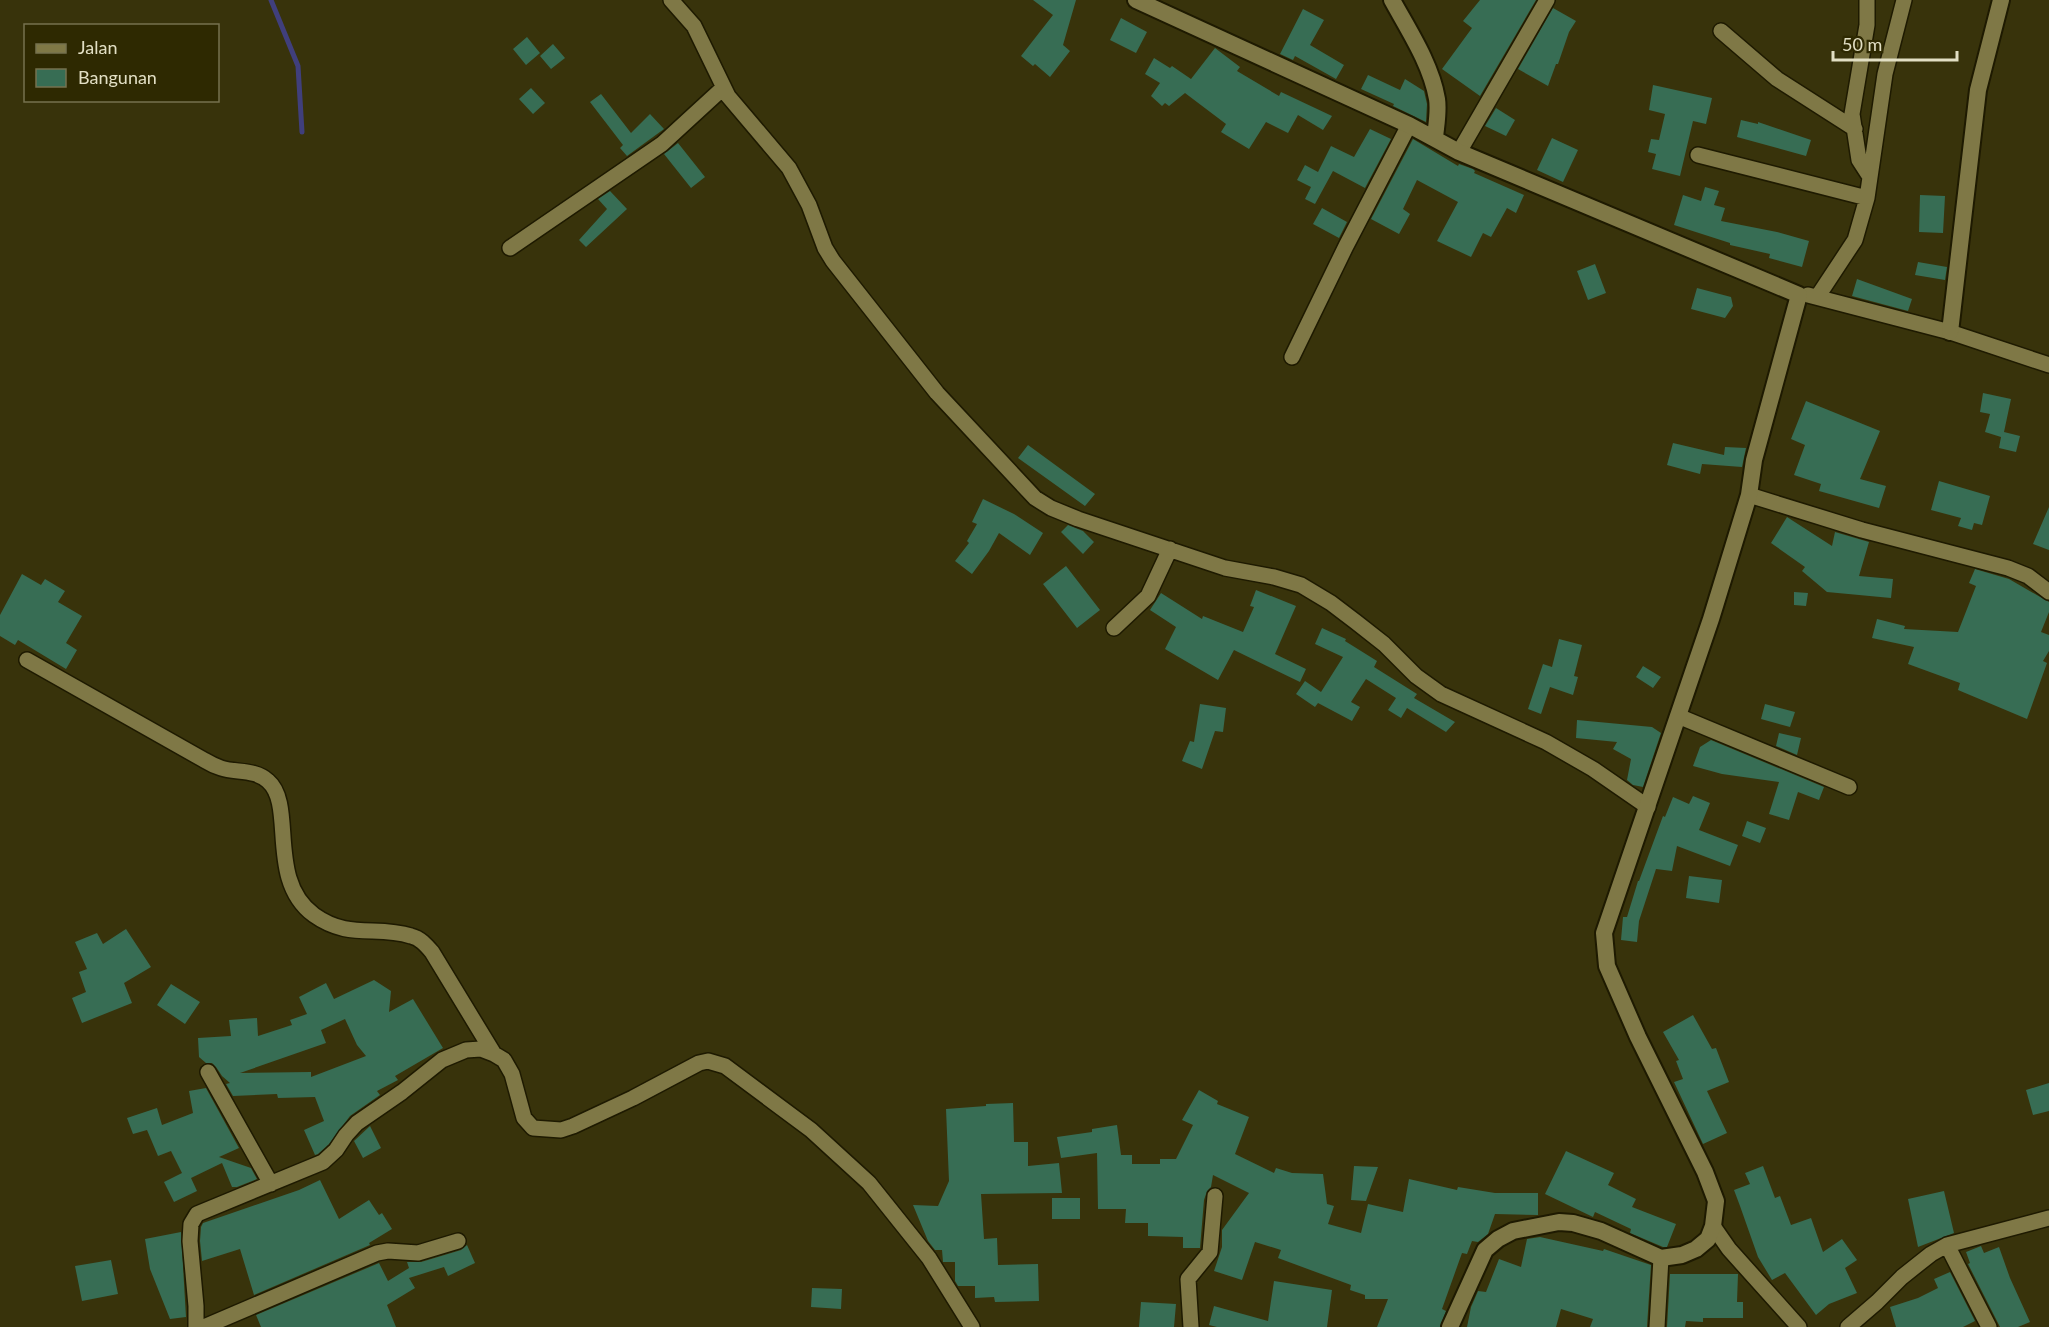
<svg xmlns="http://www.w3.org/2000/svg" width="2049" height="1327" font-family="Lato,sans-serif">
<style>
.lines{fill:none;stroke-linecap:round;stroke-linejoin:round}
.stream{stroke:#403f7c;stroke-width:5}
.building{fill:#376d54;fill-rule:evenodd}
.minor-casing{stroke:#1e1a01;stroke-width:18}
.tertiary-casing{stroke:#1e1a01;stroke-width:20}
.minor{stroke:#7f7846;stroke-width:15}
.tertiary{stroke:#7f7846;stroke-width:16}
</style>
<rect width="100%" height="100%" fill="#38330b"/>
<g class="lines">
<path class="stream" d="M271,0L298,66L302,132"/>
</g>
<path class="building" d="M1033,0H1076L1063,45L1070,51L1050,77L1035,64L1033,66L1021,56L1053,15Z
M1480,0H1536L1480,96L1442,69L1472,28L1463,21Z
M1553,8L1576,21L1569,32L1558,64H1556L1548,86L1518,69Z
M1303,9L1324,20L1310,45L1344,65L1336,79L1295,56L1293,60L1280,54Z
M1121,18L1147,32L1136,53L1110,40Z
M527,37L540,53L526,65L513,49Z
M553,44L565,58L551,69L540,56Z
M1215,48L1240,67L1237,71L1279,96L1281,92L1332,116L1323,130L1298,115L1288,133L1266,122L1249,149L1221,132L1226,124L1185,93L1169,106L1165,103L1162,106L1151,96L1160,83L1145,74L1154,58L1170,68L1172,66L1191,79Z
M1368,75L1400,90L1405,79L1424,91L1427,104L1426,122L1393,106L1394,104L1361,89Z
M1653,85L1712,98L1706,124L1693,121L1680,176L1652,169L1656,154L1648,152L1651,139L1659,140L1665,114L1649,110Z
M531,88L545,103L533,114L519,99Z
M601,94L631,133L650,114L664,129L627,156L620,148L623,145L590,102Z
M1496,108L1515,120L1506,136L1485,126Z
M1741,120L1758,124V122L1811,140L1806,156L1737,137Z
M1370,129L1391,139L1365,188L1333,171L1315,204L1305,199L1311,187L1297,180L1305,165L1318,172L1331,146L1354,157Z
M1552,138L1578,150L1563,182L1537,170Z
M1413,139L1458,166L1459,164L1473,169L1475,171L1474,173L1524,195L1516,213L1507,208L1491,237L1483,233L1471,257L1437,241L1458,202L1417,180L1403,209L1410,214L1399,234L1371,219Z
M678,143L705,177L691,188L664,154Z
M1705,187L1719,191L1714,205L1725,208L1721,221L1777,232L1809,241L1802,267L1769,258L1770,254L1730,245V243L1674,225L1683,195L1701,201Z
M610,191L627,209L586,247L579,240L607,209L598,199Z
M1920,195L1945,196L1943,233L1919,232Z
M1322,208L1347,222L1339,238L1313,224Z
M1918,262L1947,267L1945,280L1915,275Z
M1595,264L1606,293L1588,300L1577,271Z
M1857,279L1912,299L1908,311L1852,296Z
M1697,288L1731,297L1733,306L1725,318L1691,309Z
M1983,393L2011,399L2004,432L2020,436L2016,452L1999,448L2001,437L1985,432L1990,414L1980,412Z
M1806,401L1880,431L1860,479L1886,486L1879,508L1819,491L1821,484L1794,475L1805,445L1791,439Z
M1673,443L1724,455L1725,447L1746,448L1742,467L1702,464L1700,474L1667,465Z
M1028,445L1095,494L1085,506L1018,458Z
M1939,481L1990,496L1982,525L1974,523L1972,530L1958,526L1961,518L1931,510Z
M983,499L1014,514L1043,533L1030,555L999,533L989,551L972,574L955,561L969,543L967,541L977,524L972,522Z
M2049,507V550L2033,544Z
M1787,517L1832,546L1835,532L1869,542L1859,576L1893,579L1891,598L1827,592L1802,571L1805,567L1771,543Z
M1068,525L1083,531L1094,542L1083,554L1061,532Z
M1066,566L1100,610L1077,628L1043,584Z
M1975,569L2009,579L2049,602V612L2041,632L2049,635V651L2043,661L2047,663L2027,719L1958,690L1960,683L1908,664L1914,647L1872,638L1877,619L1905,626L1904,629L1958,632L1976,586L1969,583Z
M22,574L41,585L45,579L65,591L58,602L82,616L66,643L77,650L66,669L18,640L15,645L0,636V615Z
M1256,590L1296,606L1275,654L1306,669L1300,682L1234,650L1218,680L1165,649L1176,627L1150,610L1161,593L1202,619L1203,616L1243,632L1254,607L1250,606Z
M1794,592L1808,593L1806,606L1794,605Z
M1322,628L1346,639L1345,641L1377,661L1374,667L1417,694L1414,698L1455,722L1446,732L1407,708L1401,718L1388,710L1396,698L1366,679L1351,702L1360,707L1352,721L1318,703L1315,707L1296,694L1305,681L1321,692L1343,657L1315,644Z
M1559,639L1582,645L1574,676L1578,677L1573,695L1550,687L1541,714L1528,709L1543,664L1552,667Z
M1643,666L1661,677L1653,688L1636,677Z
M1200,704L1226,708L1223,732L1215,731L1202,769L1182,761L1190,741L1194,742Z
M1765,704L1795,712L1790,727L1761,719Z
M1577,720L1652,727L1661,733L1643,787L1633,785L1627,780L1631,759L1613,749L1617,742L1576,738Z
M1779,733L1801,738L1797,755L1776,746Z
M1711,740L1824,787L1819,800L1798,792L1789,820L1769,814L1779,782L1722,774L1693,766L1700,747Z
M1693,796L1710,803L1699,830L1738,845L1730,866L1677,846L1672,871L1656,869L1639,921L1637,942L1621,940L1623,917H1627L1638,881H1639L1663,816L1665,817L1673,797L1689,804Z
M1747,821L1766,828L1760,843L1742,836Z
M1689,876L1722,880L1719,903L1686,898Z
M126,929L151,967L124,983L132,1003L82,1023L72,998L86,992L79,972L87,969L75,942L97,933L103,944Z
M374,980L391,991L389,1012L413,999L443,1048L395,1076L398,1080L377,1091L380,1095L350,1116L329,1144L318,1154L315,1155L304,1130L324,1121L315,1097L278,1098L277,1094L233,1096L226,1084L230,1083L222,1076L216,1067L212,1063H206L199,1057L198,1038L231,1036L229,1020L257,1018L258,1036L292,1025L290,1020L307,1014L299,997L326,983L334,999ZM345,1019L357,1045L366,1056L311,1077V1072L240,1073L326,1043L321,1030Z
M171,984L200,1002L185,1024L157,1005Z
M1693,1015L1712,1049L1716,1048L1729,1082L1707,1091L1727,1133L1703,1144L1674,1082L1683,1079L1676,1061L1679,1060L1663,1032Z
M2049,1083V1111L2033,1115L2026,1090Z
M206,1088L239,1148L219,1157L251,1168L257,1179L237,1187H232L222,1163L191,1178L197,1191L174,1202L164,1182L182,1173L171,1151L158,1156L147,1130L133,1134L127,1118L157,1108L162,1125L193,1113L189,1091Z
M1199,1090L1218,1101L1217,1104L1249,1117L1235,1154L1274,1173L1276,1168L1292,1173L1323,1174L1327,1204L1334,1206L1328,1224L1361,1233L1368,1204L1403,1212L1409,1179L1457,1190L1458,1187L1495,1193H1538V1215L1495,1214L1488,1234L1478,1242L1472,1241L1467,1254L1462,1253L1442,1309L1446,1311L1440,1327H1377L1388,1299H1365V1295L1350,1290L1351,1285L1278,1258L1281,1250L1255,1242L1242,1280L1214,1271L1222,1247V1230L1249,1193L1213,1175L1211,1187L1207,1191L1204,1200L1200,1248H1183V1237L1148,1236V1223H1125L1126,1209H1098L1097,1153L1061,1158L1057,1137L1092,1132V1129L1117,1125L1121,1155H1132V1164H1160V1159H1176L1193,1125L1182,1120Z
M1013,1103L1014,1142H1028V1166L1059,1163L1062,1193L981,1194L984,1239L997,1238L998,1265L1038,1264L1039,1301L995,1302L994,1297L975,1298V1286H958L955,1281V1262H943L942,1250H935L928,1241L913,1205L938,1206L949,1181L946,1109L986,1106V1104Z
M370,1126L381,1148L363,1158L354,1141Z
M1566,1151L1614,1173L1608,1185L1636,1199L1632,1207L1676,1224L1667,1247H1663L1630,1233L1631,1229L1595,1212L1593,1217L1545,1194Z
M1354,1166L1378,1167L1366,1201L1351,1200Z
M1763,1166L1775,1198L1780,1196L1791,1225L1811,1218L1823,1252L1842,1239L1857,1260L1845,1268L1857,1293L1829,1304L1816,1315L1785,1273L1772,1280L1758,1257L1740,1206L1734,1190L1750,1184L1745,1173Z
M320,1180L339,1219L369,1200L379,1215L382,1213L392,1229L369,1243L370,1245L254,1295L240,1249L202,1261L200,1241L201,1227L203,1223L299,1190Z
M1944,1191L1954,1233L1918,1247L1908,1199Z
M1052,1198H1080V1219H1052Z
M181,1232L186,1317L170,1319L150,1269L145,1239Z
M1540,1237L1603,1251L1604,1249L1651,1265L1647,1327H1590L1593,1319L1561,1309L1556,1327H1467L1471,1307L1478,1291L1486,1292L1499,1259L1521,1267L1527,1239Z
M467,1245L475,1263L448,1276L444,1267L409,1278L415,1288L387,1305L396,1327H261L256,1315L379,1263L388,1281L409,1268L407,1262H421L461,1250Z
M1981,1246L1984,1253L1999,1247L2010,1278L2030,1322L2018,1327H2000L1968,1264L1970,1263L1966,1252Z
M111,1260L118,1294L82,1301L75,1266Z
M1950,1272L1975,1321L1963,1327H1896L1890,1307L1918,1298L1938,1288L1934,1279Z
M1670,1274H1738L1737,1302H1743V1318H1703V1322L1686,1321L1685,1327H1667Z
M1274,1281L1332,1290L1327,1327H1217L1209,1325L1214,1306L1268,1321Z
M812,1288L842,1289L841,1309L811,1307Z
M1141,1302L1176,1304L1174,1327H1139Z"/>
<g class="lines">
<defs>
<path id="minor" d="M671,0L694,26L728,96L789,168L809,205L825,248L833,261L937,393L1035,498L1051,508L1078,519L1225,568L1274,577L1301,585L1331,603L1356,622L1384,644L1416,676L1441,694L1546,742L1593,769L1648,807
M1867,0V25L1852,114L1859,160L1870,177
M1721,31L1777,79L1855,129
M1459,152L1547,0
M1698,155L1867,198
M510,248L662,144L723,88
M1808,295L1950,332L2049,365
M1818,296L1855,240L1867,198L1885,74L1904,0
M1292,357L1346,246L1409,125
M1749,495L1862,530L2008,568L2028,576L2049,592
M1114,628L1148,596L1170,549
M27,660L204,760C209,763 215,766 221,768C236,773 255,769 268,781C296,805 266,880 314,915C349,940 376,925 411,936C420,938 426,945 432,952L494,1054
M1678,716L1849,787
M208,1072L271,1184
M1713,1226L1729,1249L1799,1327
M1947,1245L1989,1327
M196,1327V1306L190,1241L191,1224L197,1214L323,1162L336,1150L346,1135L357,1123L402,1092L442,1060L466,1050L481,1049L494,1054L504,1060L512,1074L524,1118L533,1128L561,1130L573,1126L633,1098L699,1063L708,1061L725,1066L811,1130L869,1183L929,1258L972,1327
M204,1327L377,1253L388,1251L418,1253L458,1241
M1191,1327L1188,1279L1210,1252L1215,1196
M1657,1327L1661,1258
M1848,1327L1877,1302L1902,1277L1931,1254L1947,1245L2049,1218"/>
<path id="tertiary" d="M1136,0L1409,125L1459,152L1799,295L1754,460L1749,495L1711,619L1604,933L1607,966L1638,1037L1705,1172L1716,1201L1713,1226L1708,1239L1696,1249L1682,1255L1661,1258L1601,1231L1573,1223L1559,1222L1513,1231L1498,1239L1485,1250L1450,1327
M1392,0C1409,31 1431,64 1437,99C1439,111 1436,126 1435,138
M1950,332L1978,90L2001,0"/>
</defs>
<use href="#minor" class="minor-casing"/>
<use href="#tertiary" class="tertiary-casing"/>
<use href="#minor" class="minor"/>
<use href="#tertiary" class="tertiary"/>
</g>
<rect x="24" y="24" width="195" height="78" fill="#2e2901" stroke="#76724f" stroke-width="1.5"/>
<rect x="36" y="44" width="30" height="9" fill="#7f7846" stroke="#76724f" stroke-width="1.5"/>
<text x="78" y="54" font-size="18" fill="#e2dfc4">Jalan</text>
<rect x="36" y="69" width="30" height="18" fill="#376d54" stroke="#76724f" stroke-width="1.5"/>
<text x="78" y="84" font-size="18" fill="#e2dfc4">Bangunan</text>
<path d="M1833 51v9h124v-9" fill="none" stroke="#e2dfc4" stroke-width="3"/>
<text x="1842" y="51" font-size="18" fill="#e2dfc4" stroke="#2e2901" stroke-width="4.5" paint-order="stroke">50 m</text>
</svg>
